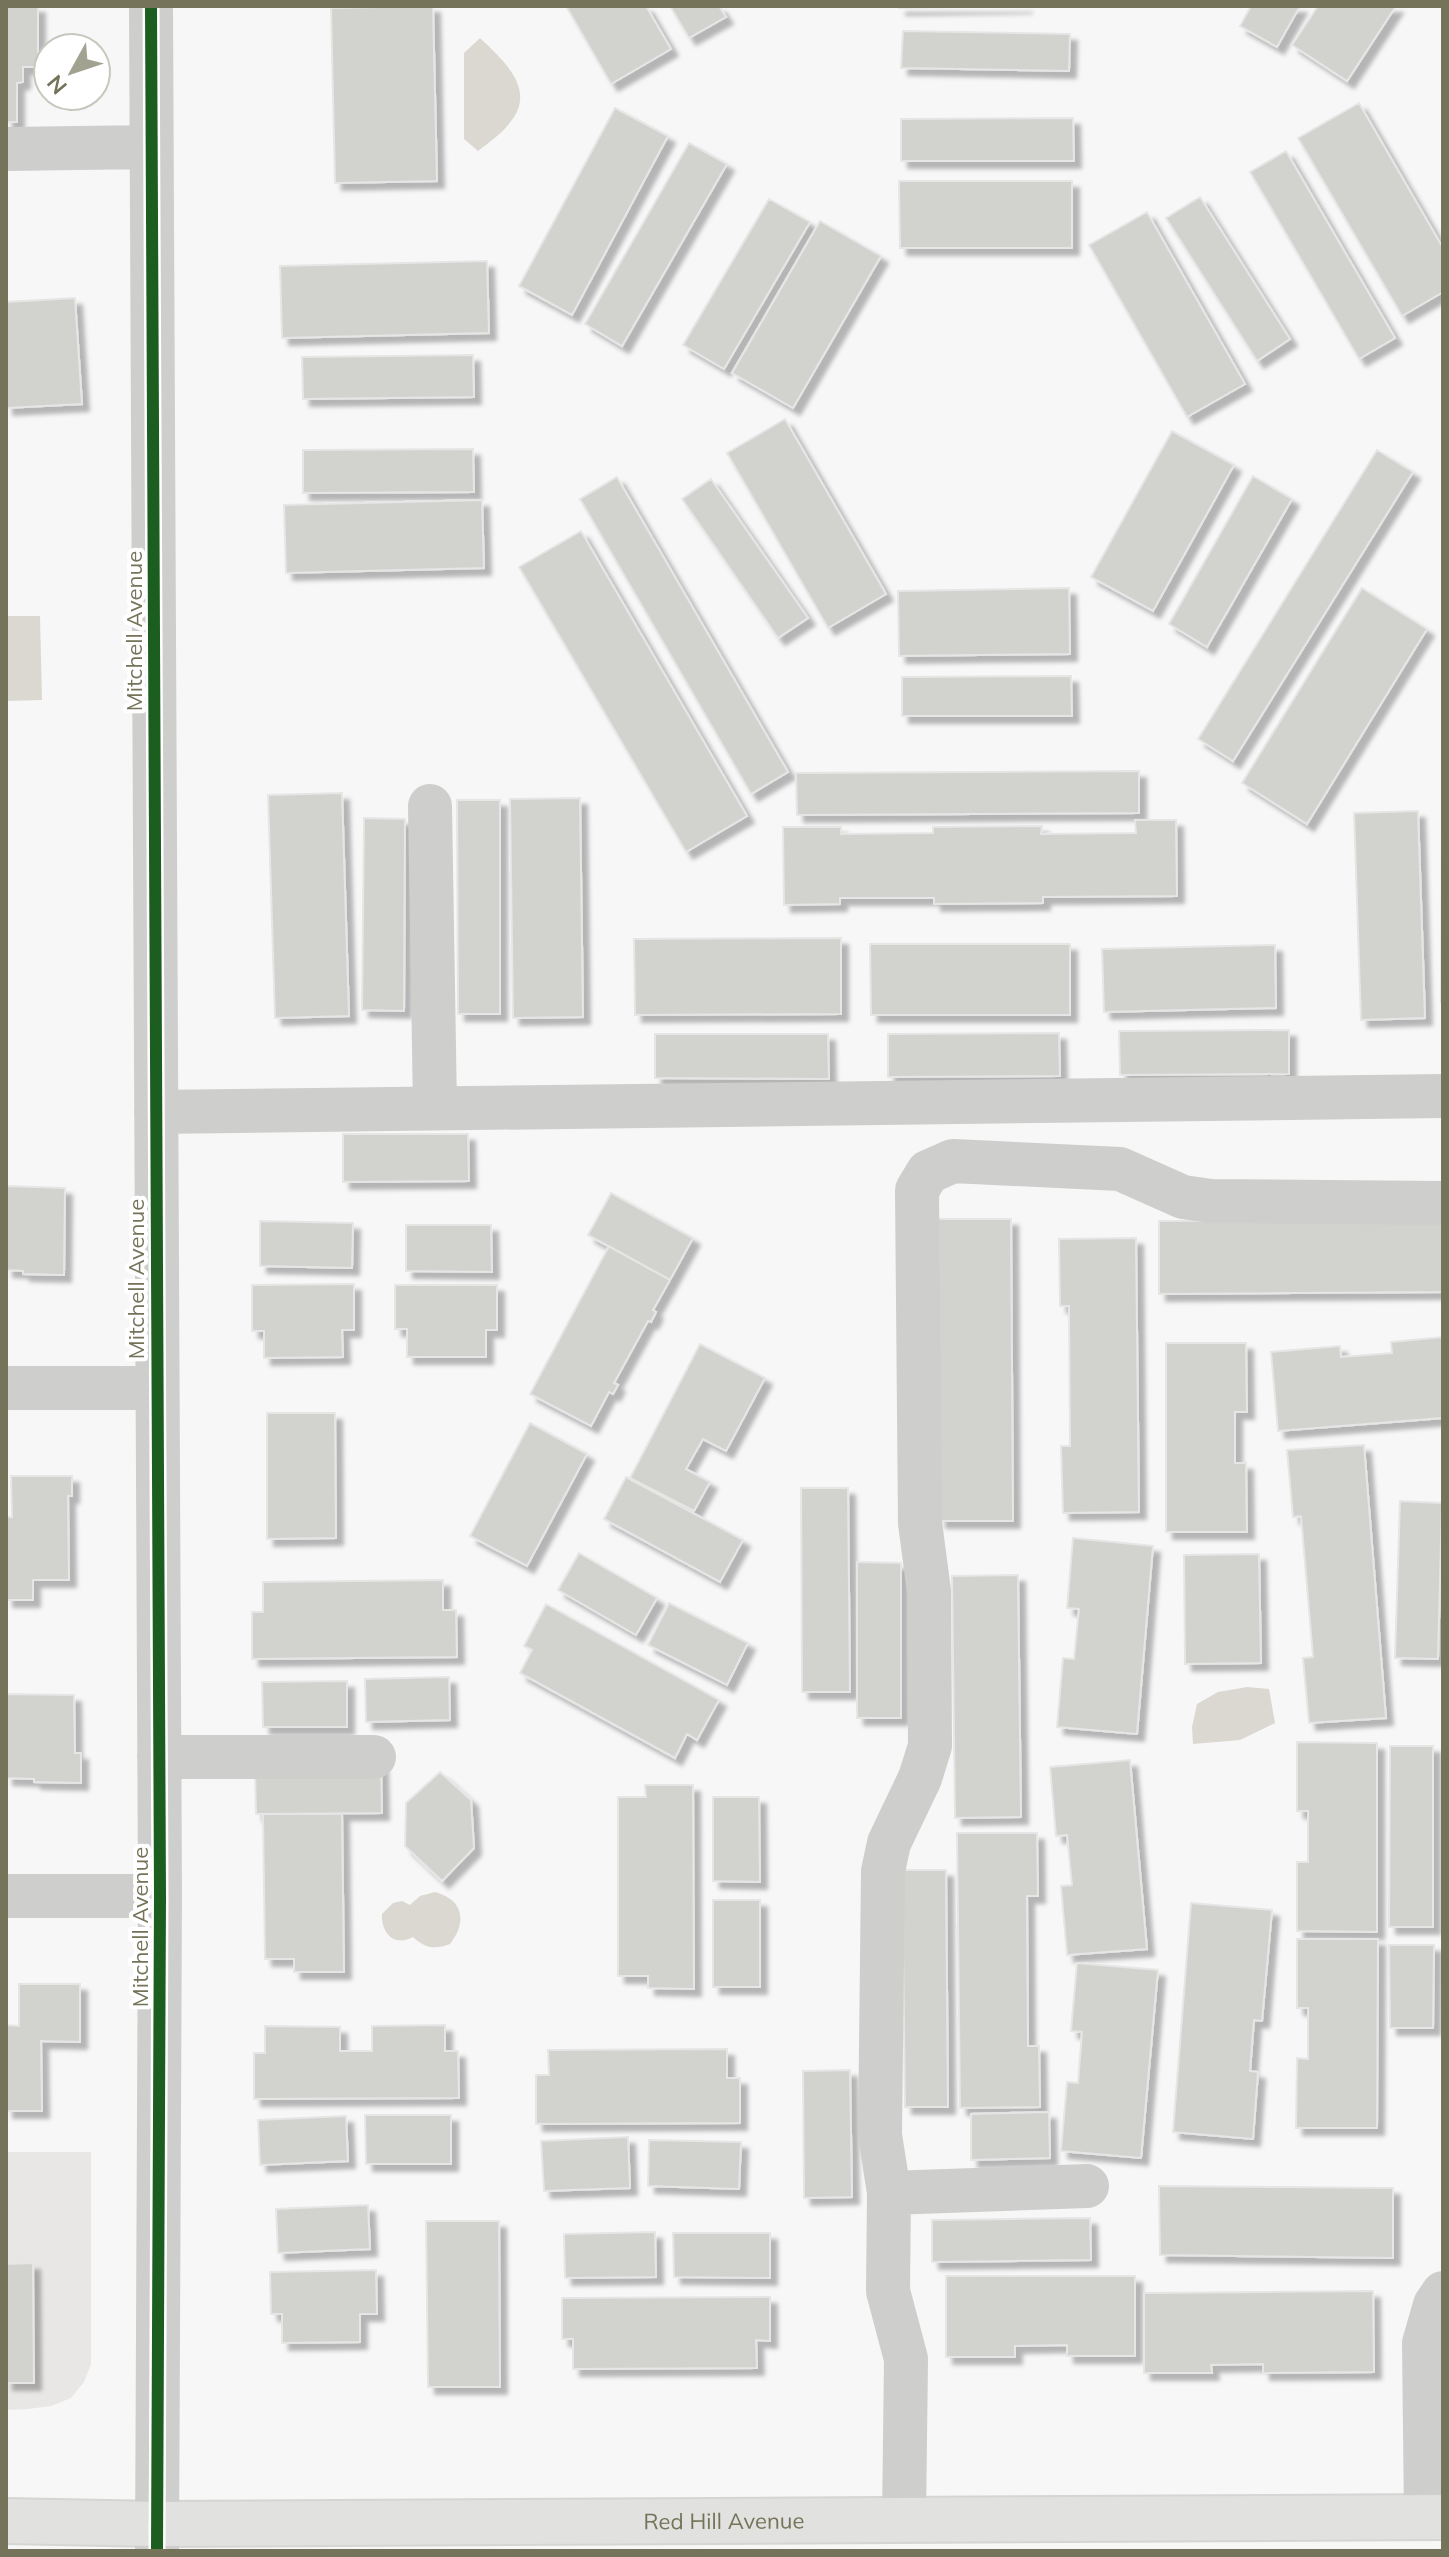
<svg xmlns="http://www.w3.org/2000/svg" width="1449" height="2557" font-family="Mulish,sans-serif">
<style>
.built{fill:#e8e7e5}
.water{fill:#dad8d0}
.building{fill:#d2d2cf;stroke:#e6e6e6;stroke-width:2;filter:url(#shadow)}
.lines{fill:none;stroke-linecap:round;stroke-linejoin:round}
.major-casing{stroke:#d5d5d3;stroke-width:48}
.minor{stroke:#cececc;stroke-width:44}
.major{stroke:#e1e1e0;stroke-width:44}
.cycleway-casing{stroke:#fff;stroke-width:17}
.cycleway{stroke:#1b5e20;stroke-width:12}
.labels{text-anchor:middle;stroke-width:8;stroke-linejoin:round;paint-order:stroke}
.street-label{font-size:22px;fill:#75745a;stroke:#fff}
</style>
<defs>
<filter id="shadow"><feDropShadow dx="7" dy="7" stdDeviation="2" flood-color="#0004"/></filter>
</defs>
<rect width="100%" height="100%" fill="#f7f7f7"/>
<path class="built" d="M6,2152H91V2364L84,2382L71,2398L51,2406L28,2409L6,2410Z"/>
<path class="water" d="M480,38C504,61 539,91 508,125C500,135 488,143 478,151L464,139V53Z
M6,616H40L42,700L6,701Z
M1247,1687L1269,1689L1275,1723L1240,1740L1193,1744L1192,1727L1197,1704L1218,1692Z
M435,1892C464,1900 467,1922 450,1944C434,1950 425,1948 413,1937C395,1947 381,1934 382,1914L393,1903L402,1901L410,1905L420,1896Z"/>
<path class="building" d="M6,6H38V67H23V82L17,83V122H6Z
M433,6L437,181L335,183L331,8Z
M566,6H646L671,49L611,84Z
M670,6H719L726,17L689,38Z
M899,6H1026L899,8Z
M1251,6H1300L1277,47L1240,26Z
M1318,6H1396L1347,81L1292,45Z
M903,31L1070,34L1069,71L901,68Z
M1359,103L1443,248V292L1402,316L1298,138Z
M615,108L668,136L572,315L519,286Z
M1073,118L1074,161H901V119Z
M689,143L727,164L622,346L585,324Z
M1286,151L1395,338L1359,359L1250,172Z
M899,181H1072V248H900Z
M1200,197L1290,339L1257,361L1166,218Z
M769,199L810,222L724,369L683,345Z
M1147,212L1245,384L1187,417L1089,245Z
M820,221L881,256L793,408L732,373Z
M487,261L489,333L282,338L280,266Z
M75,298L82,404L6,408V302Z
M473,355L474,397L303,399L302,357Z
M785,419L886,594L828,628L727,453Z
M1172,431L1234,465L1153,611L1091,577Z
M473,449L474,492L303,493V450Z
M1377,450L1413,472L1233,761L1198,739Z
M1253,476L1292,499L1207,647L1169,624Z
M617,477L788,772L751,794L580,499Z
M711,479L808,618L778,638L682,499Z
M482,500L484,568L286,573L284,505Z
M581,531L747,816L686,852L519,567Z
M1069,588L1070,654L899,656L898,591Z
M1362,588L1427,629L1307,824L1242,783Z
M1071,676L1072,716H902V677Z
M1139,771V813L797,815L796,773Z
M342,793L349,1016L275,1018L268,795Z
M580,798L583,1017L513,1018L510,799Z
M457,800H500V1014H458Z
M1418,811L1425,1018L1361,1020L1354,813Z
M364,818L405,819L404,1011L362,1010Z
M1135,820H1176L1177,896L1043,897V903L934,904V898H840V904L784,905L783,827H841V834L933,833V827L1042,826L1041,834L1136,833Z
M1442,831H1443V1002H1441Z
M841,938V1014L635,1015L634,939Z
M870,944H1070V1015H871Z
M1275,945L1276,1008L1104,1012L1102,949Z
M1289,1030V1074L1120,1075L1119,1031Z
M1059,1033L1060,1076L888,1077V1034Z
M655,1034H828L829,1079L655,1078Z
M343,1134H468L469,1181L343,1182Z
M6,1186L65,1188L64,1275L23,1274V1271L6,1270Z
M611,1193L693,1238L670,1280L588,1235Z
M938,1219H1011L1013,1521H939Z
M1443,1220V1292L1159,1294V1221Z
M260,1221L353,1223L352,1268L260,1266Z
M406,1225H491L492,1272L406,1271Z
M1136,1238L1139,1512L1063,1513L1061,1446H1070L1069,1306H1060L1059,1239Z
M609,1246L670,1280L653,1310L656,1312L651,1322L648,1321L614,1383L618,1385L613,1394L609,1392L591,1426L530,1394Z
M354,1284V1330H342L343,1357L264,1358V1331H252V1285Z
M395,1285H497V1330H486V1357H407V1329H395Z
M1443,1337V1418L1278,1431L1271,1352L1340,1346L1341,1357L1392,1353L1391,1342Z
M1166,1343H1246L1247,1412H1235V1463H1246L1247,1532H1166Z
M700,1344L765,1378L726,1451L703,1439L686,1469L710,1482L694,1511L630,1478Z
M267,1413H335L336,1538L267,1539Z
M530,1423L587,1454L527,1566L470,1536Z
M1364,1445L1386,1718L1309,1723L1303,1658L1313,1657L1301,1516L1293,1517L1287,1450Z
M11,1476H72V1496H68L69,1580H33V1600H6V1517H12Z
M626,1477L743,1540L720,1582L604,1519Z
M801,1488H848L850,1692H802Z
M1400,1501L1442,1503L1438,1659L1395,1658Z
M1073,1538L1153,1546L1137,1734L1057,1727L1063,1658L1074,1659L1079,1609L1067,1608Z
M579,1553L657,1598L636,1635L558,1590Z
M1259,1554L1261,1663L1185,1664L1184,1555Z
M857,1562L901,1563V1718H857Z
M1018,1575L1021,1817L955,1818L952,1576Z
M443,1580V1610H456L457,1657L252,1659V1612H263V1582Z
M669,1603L748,1643L727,1685L648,1645Z
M546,1604L719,1700L697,1740L687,1734L675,1758L520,1673L532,1650L524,1646Z
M449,1677L450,1720L366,1722L365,1679Z
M347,1681V1727H263L262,1682Z
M6,1694L74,1695L75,1753H81V1783L34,1782V1779L6,1778Z
M1297,1742L1377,1743V1932L1297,1931V1862H1308V1811H1297Z
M1390,1746H1433V1927H1389Z
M1130,1760L1147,1949L1067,1955L1061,1886L1072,1885L1067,1835L1056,1836L1050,1767Z
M381,1765L382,1813L256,1814L255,1767Z
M440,1772L471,1800L474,1848L442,1881L405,1846L406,1803Z
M645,1785H693L694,1989L648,1988V1976H618V1797H646Z
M713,1797H759L760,1882L713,1881Z
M263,1814H342L344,1972H294V1959H265Z
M957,1833H1037L1038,1896H1027L1028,2046H1039L1040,2107L960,2108Z
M902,1870H946L948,2107H905Z
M713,1900H760V1987H713Z
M1191,1903L1272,1910L1262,2021L1254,2020L1250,2071L1258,2072L1253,2139L1173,2132Z
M1297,1939H1378L1377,2128H1296L1297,2058L1308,2059V2008H1297Z
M1389,1945H1434L1433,2028H1390Z
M1077,1963L1158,1970L1141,2158L1061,2151L1067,2082L1078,2083L1082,2032L1071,2031Z
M19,1984H80V2042L41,2041L42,2111H6V2025L19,2026Z
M445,2025V2051H458L459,2098L254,2099V2053H265V2026L340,2027V2051H372V2026Z
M727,2049V2078H740V2123L536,2124V2075H549L548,2050Z
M850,2070L852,2197L804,2198L803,2071Z
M1049,2112L1050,2158L971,2160V2114Z
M365,2115H451V2164H366Z
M346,2116L348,2161L260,2165L258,2120Z
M628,2137L630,2188L544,2191L541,2141Z
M649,2140L741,2142L739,2189L648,2186Z
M1159,2186L1393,2188V2258L1160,2255Z
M368,2205L370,2249L278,2253L276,2209Z
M1090,2218L1091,2260L932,2262V2220Z
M426,2221H499L500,2387H428Z
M655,2232L656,2277L565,2278L564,2234Z
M673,2233H770V2278L674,2277Z
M33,2263L34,2383H6V2264Z
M376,2270L377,2314H360V2342L282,2343V2314H271L270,2272Z
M946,2276H1135V2356H1067V2345L1015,2346V2357H946Z
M1373,2291L1374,2372L1263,2373V2364L1211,2365L1212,2373H1144V2293Z
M770,2297V2341L756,2340L757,2368L573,2369V2339H562V2298Z"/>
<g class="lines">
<defs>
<g id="major">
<path id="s1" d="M6,2521L156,2524L1443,2517"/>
</g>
</defs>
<use href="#major" class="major-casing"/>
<path class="minor" d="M151,6L160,1896L157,2551
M6,149L151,147
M430,806L435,1108
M156,1112L1443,1096
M6,1388H157
M159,1757H374
M6,1896H160
M889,2193L1087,2186
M1426,2517L1424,2343L1435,2305L1443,2293
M904,2520L906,2359L888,2291L889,2193L880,2135L883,1871L889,1843L920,1778L930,1746L929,1591L920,1523L917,1190L928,1172L953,1161L1120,1169L1183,1197L1211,1201L1443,1203"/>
<use href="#major" class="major"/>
<defs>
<path id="cycleway" d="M151,6L160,1896L157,2551"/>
</defs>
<use href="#cycleway" class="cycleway-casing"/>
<use href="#cycleway" class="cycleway"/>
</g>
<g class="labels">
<g class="street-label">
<text transform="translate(134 631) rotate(-90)" y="8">Mitchell Avenue</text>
<text transform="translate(136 1279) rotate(-90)" y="8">Mitchell Avenue</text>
<text transform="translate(140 1927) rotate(-90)" y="8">Mitchell Avenue</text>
<text dy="8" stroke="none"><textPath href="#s1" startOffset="718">Red Hill Avenue</textPath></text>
</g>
</g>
<rect width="1449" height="2557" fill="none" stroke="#75745a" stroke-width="16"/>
<g transform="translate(72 72) rotate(230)"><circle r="38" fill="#ffffff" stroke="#c8c7bd" stroke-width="2"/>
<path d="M0-6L14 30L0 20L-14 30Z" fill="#a2a291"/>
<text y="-12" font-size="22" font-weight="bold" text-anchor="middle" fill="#75745a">N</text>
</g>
</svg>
